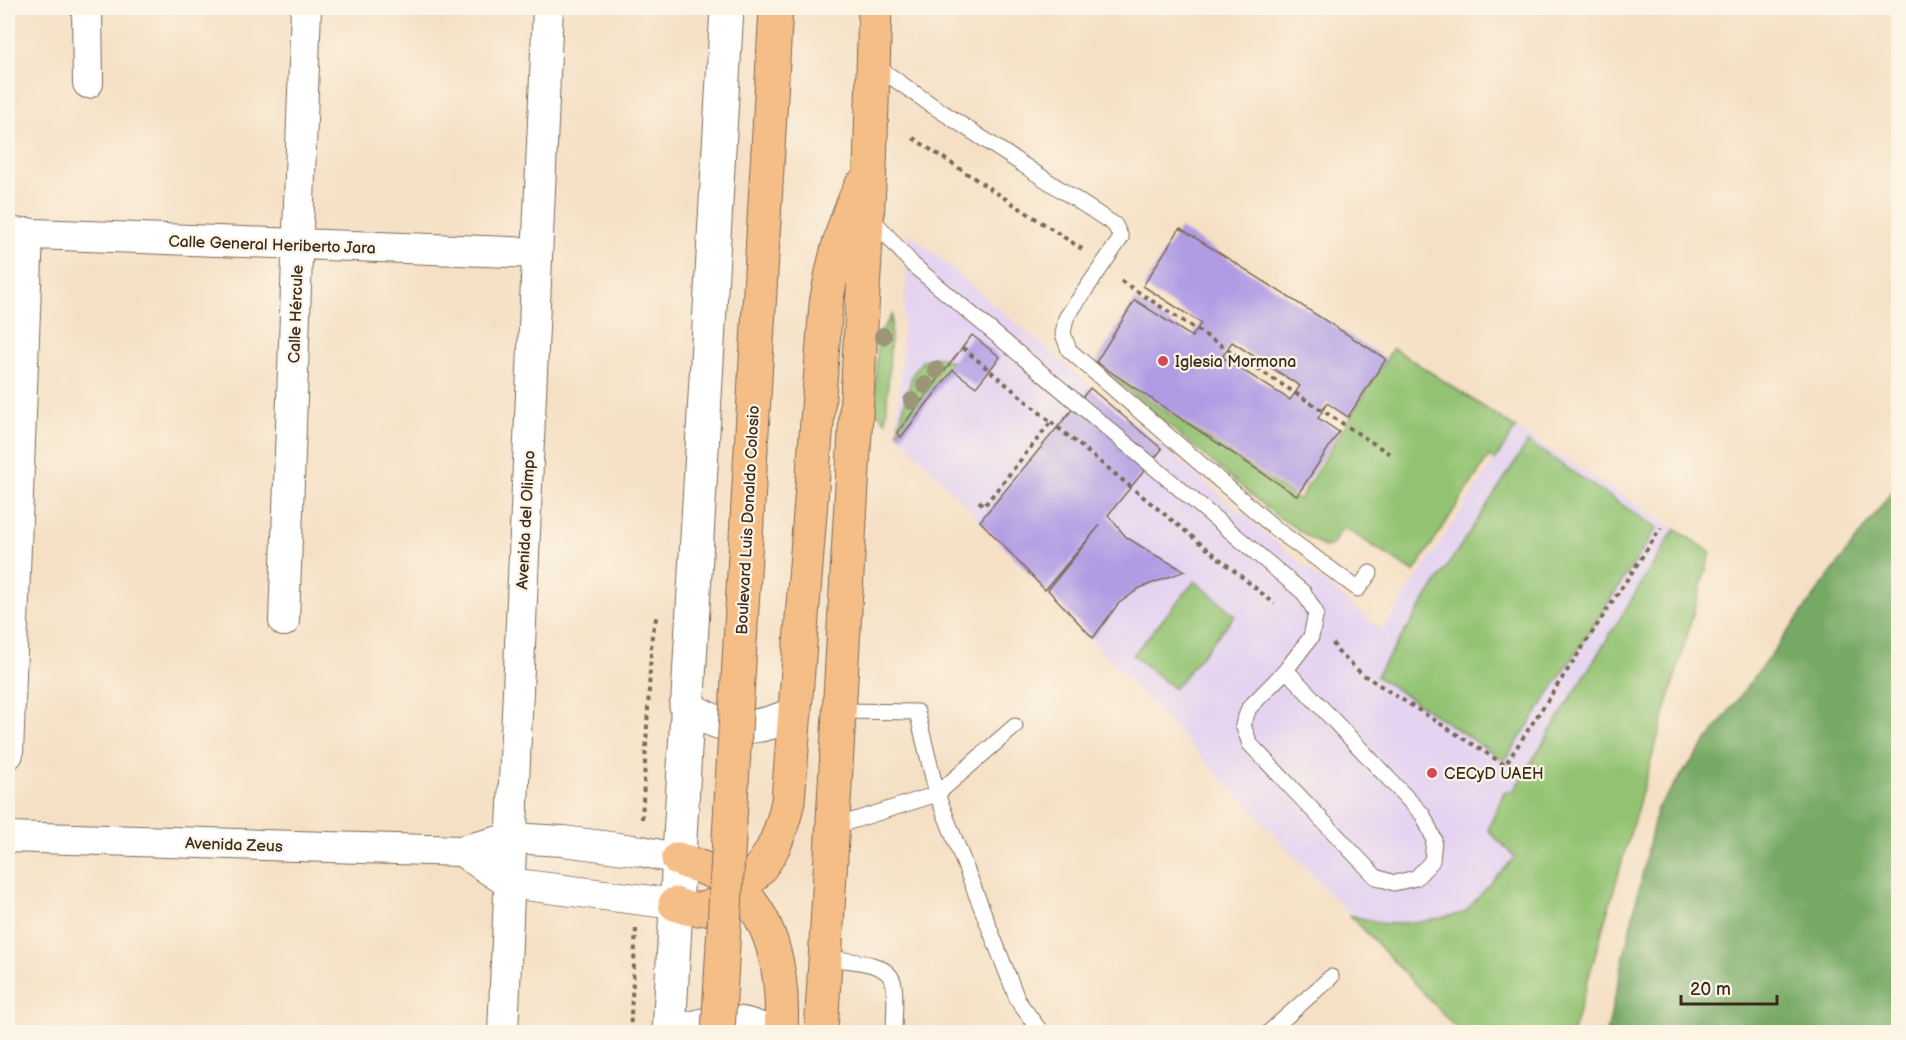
<svg xmlns="http://www.w3.org/2000/svg" width="1906" height="1040" font-family="'Balsamiq Sans',sans-serif">
<style>
.built{fill:#e5d3f1}
.green{fill:#93c372;stroke:#677648;stroke-width:1.5}
.forest{fill:#76a964;stroke:#586a41;stroke-width:1.5}
.building{fill:#b19ce4;fill-rule:evenodd}
.lines{fill:none;stroke-linecap:round;stroke-linejoin:round}
.service-casing{stroke:#7c6a58;stroke-width:17}
.minor-casing{stroke:#7c6a58;stroke-width:32}
.tertiary-casing{stroke:#7c6a58;stroke-width:35}
.primary-casing{stroke:#7c6a58;stroke-width:35}
.path{stroke:#7c6a58;stroke-width:4;stroke-dasharray:4.5 4.5;stroke-linecap:butt}
.service{stroke:#fff;stroke-width:15}
.minor{stroke:#fff;stroke-width:30}
.tertiary{stroke:#fff;stroke-width:33}
.primary{stroke:#f6be87;stroke-width:33}
.primary-bridge-casing{stroke:#7c6a58;stroke-width:35;stroke-linecap:butt}
.primary-bridge{stroke:#f6be87;stroke-width:33}
.tree{fill:#9d9577}
.poi-dot{fill:#d1495b;stroke:#fcf5e5;stroke-width:2}
.labels{text-anchor:middle;stroke-width:4.5;stroke-linejoin:round;paint-order:stroke}
.street-label{font-size:16px;fill:#3b2a1e;stroke:#fcf5e5}
.poi-label{font-size:16px;fill:#3b2a1e;stroke:#fcf5e5;text-anchor:start}
</style>
<rect width="100%" height="100%" fill="#fcf5e5"/>
<filter id="ink" filterUnits="userSpaceOnUse"><feTurbulence type="fractalNoise" baseFrequency=".0167" numOctaves="2"/><feDisplacementMap in="SourceGraphic" scale="12" xChannelSelector="R" yChannelSelector="G"/><feConvolveMatrix kernelMatrix="1 2 1 2 8 2 1 2 1" color-interpolation-filters="sRGB"/></filter>
<filter id="wash" filterUnits="userSpaceOnUse"><feTurbulence type="fractalNoise" baseFrequency=".008" numOctaves="4" result="noise"/><feDisplacementMap in="SourceGraphic" scale="24" xChannelSelector="R" yChannelSelector="G"/><feGaussianBlur stdDeviation="1.35" result="paint"/><feColorMatrix in="noise" values="0 0 0 0 0 0 0 0 0 0 0 0 0 0 0 0 0 1.4 0 .05"/><feComposite in="paint" operator="in"/></filter>
<g filter="url(#wash)">
<rect width="100%" height="100%" fill="#f5e0c5"/>
<path class="built" d="M909,233L1382,631L1516,428L1711,552L1573,1032H1460L901,437L897,433Z"/>
<path class="green" d="M892,315L886,421L874,410L878,335Z
M1393,348L1516,428L1495,460L1489,456L1414,572L1343,527L1332,545L1324,547L1274,514L1097,365L1299,500Z
M937,357L953,362L897,433L912,375L923,360Z
M1528,442L1657,528L1505,761L1376,676Z
M1675,529L1711,552L1573,1032H1460L1350,915L1386,924L1426,921L1464,913L1515,857L1488,830L1504,792L1514,790Z
M1195,581L1235,615L1174,689L1133,655Z"/>
<path class="forest" d="M1898,483V1032H1607L1657,808Z"/>
<g id="blocks">
<path class="building" d="M1180,228L1386,359L1348,417L1327,403L1318,418L1339,432L1297,496L1096,362L1135,300L1192,337L1201,323L1143,286ZM1232,342L1300,386L1290,400L1222,357Z
M972,335L1000,357L976,387L953,370L901,437L897,433Z
M1090,388L1162,449L1108,515L1126,537L1153,554L1185,571L1140,588L1118,604L1093,638L1048,590L1100,525L1045,590L980,521Z"/>
</g>
</g>
<g filter="url(#ink)">
<use href="#blocks" fill-opacity="0" stroke="#7c6a58" stroke-width="1.5"/>
<g class="lines">
<defs>
<path id="service" d="M873,64L933,106L1115,225L1121,238L1066,318L1063,334L1069,350L1276,529L1358,589L1370,573
M870,216L913,265L1304,593L1316,613L1311,637L1286,670L1249,708L1243,725L1250,744L1376,877L1394,883L1416,878L1432,861L1434,839L1423,815L1286,670
M840,711L917,712L937,794L1018,1001L1041,1032
M833,827L937,794L1015,726
M825,958C846,961 890,960 894,985C896,1000 894,1017 894,1032
M1269,1032L1331,977"/>
<path id="minor" d="M87,8L88,83
M8,233L537,253
M284,621L306,8
M8,754L28,233
M8,837L461,851L511,838L563,841L641,851L678,859
M461,851L509,883L675,904
M503,1032L548,8"/>
<path id="tertiary" d="M686,706C724,731 754,733 795,713
M669,1032L727,8
M681,1032C710,1020 738,1017 766,1032"/>
<path id="primary" d="M678,859C693,865 711,870 725,878C775,911 784,978 781,1032
M675,904C680,906 687,909 693,909C708,910 724,902 736,892C767,867 780,841 788,801L826,304C833,263 842,224 861,186
M821,1032L870,168L875,8"/>
</defs>
<use href="#service" class="service-casing"/>
<use href="#minor" class="minor-casing"/>
<use href="#tertiary" class="tertiary-casing"/>
<use href="#primary" class="primary-casing"/>
<path class="path" d="M913,138L1085,251
M1121,281L1390,454
M963,348L1051,422L984,506L978,500
M1051,422L1275,604
M1333,643L1336,650L1362,674L1505,765L1661,528
M642,819L652,634L657,615
M630,1032L636,929"/>
<use href="#service" class="service"/>
<use href="#minor" class="minor"/>
<use href="#tertiary" class="tertiary"/>
<use href="#primary" class="primary"/>
<defs>
<path id="primary-bridge" d="M718,1032L776,8"/>
</defs>
<use href="#primary-bridge" class="primary-bridge-casing"/>
<use href="#primary-bridge" class="primary-bridge"/>
</g>
<g class="tree">
<circle cx="883" cy="336" r="9"/>
<circle cx="936" cy="370" r="9"/>
<circle cx="925" cy="385" r="9"/>
<circle cx="912" cy="401" r="9"/>
</g>
</g>
<g class="poi-dot">
<circle cx="1163" cy="361" r="6"/>
<circle cx="1432" cy="773" r="6"/>
</g>
<g class="labels">
<g class="street-label">
<text transform="translate(272 244) rotate(2)" y="6">Calle General Heriberto Jara</text>
<text transform="translate(295 314) rotate(-88)" y="6">Calle Hércule</text>
<text transform="translate(525 520) rotate(-87)" y="6">Avenida del Olimpo</text>
<text transform="translate(747 520) rotate(-87)" y="6">Boulevard Luis Donaldo Colosio</text>
<text transform="translate(234 844) rotate(2)" y="6">Avenida Zeus</text>
</g>
<g class="poi-label">
<text x="1175" y="367">Iglesia Mormona</text>
<text x="1444" y="779">CECyD UAEH</text>
</g>
</g>
<rect width="1906" height="1040" fill="none" stroke="#fcf5e5" stroke-width="30"/>
<path d="M1681 995v9h96v-9" fill="none" stroke="#3b2a1e" stroke-width="3"/>
<text x="1690" y="995" font-size="18" fill="#3b2a1e" stroke="#fcf5e5" stroke-width="4.5" paint-order="stroke">20 m</text>
</svg>
